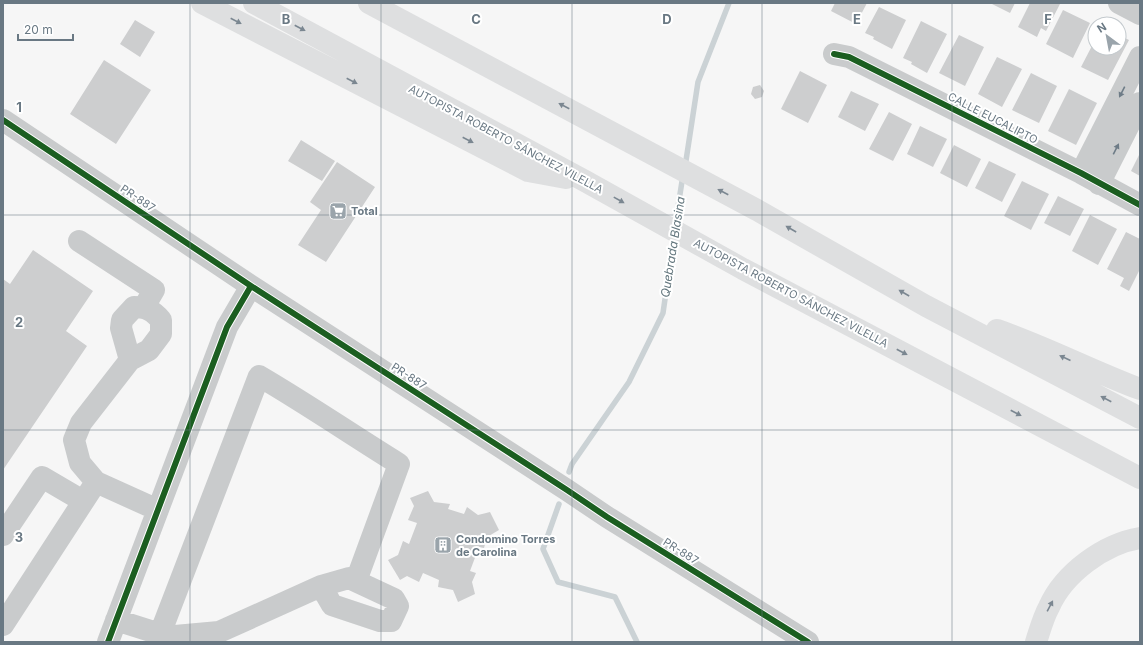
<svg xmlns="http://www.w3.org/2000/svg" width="1143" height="645" font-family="Inter,sans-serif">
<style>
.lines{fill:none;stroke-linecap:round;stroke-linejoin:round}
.stream{stroke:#cbd2d5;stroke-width:5.5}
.building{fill:#cdcecf}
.minor{stroke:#c9cbcc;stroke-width:22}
.highway{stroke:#dedfe0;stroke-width:22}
.cycleway-casing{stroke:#fff;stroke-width:8}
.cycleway{stroke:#1b5e20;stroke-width:6}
.oneway{fill:#7b8791}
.oneway2{fill:#6e7c87}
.grid{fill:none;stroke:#697883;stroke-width:1;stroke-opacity:0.55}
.labels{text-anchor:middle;stroke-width:4;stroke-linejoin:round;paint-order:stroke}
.street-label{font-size:11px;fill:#697883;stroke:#fff}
.poi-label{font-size:11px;font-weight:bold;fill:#697883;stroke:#fff;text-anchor:start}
.water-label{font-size:12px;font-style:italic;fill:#65787f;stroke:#fff}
.grid-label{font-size:13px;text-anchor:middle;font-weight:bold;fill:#697883;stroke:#fff;stroke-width:4;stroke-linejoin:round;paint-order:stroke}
</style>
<rect width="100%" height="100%" fill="#f6f6f6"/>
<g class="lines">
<path class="stream" d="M685,167L698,82L729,3
M675,226L683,175
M569,472L572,464L629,382L663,313L674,237
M559,504L543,549L558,582L615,597L637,642"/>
</g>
<path class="building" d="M835,3H867L856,24L831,11Z
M990,3H1015L1010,13Z
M1030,3L1060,4L1046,31L1041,28L1037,37L1018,27Z
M879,7L906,20L892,49L873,39L874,37L865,33Z
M1063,10L1090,23L1073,58L1046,44Z
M135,20L155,32L140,57L120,44Z
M921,21L947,34L927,73L911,64L912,62L903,58Z
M959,35L984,47L965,86L939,73Z
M1119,35L1129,40L1108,80L1081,67L1095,40V48H1119Z
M997,57L1022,69L1002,107L978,94Z
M104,60L151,90L116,144L70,114Z
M800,71L827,85L808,123L781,109Z
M1031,73L1057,86L1039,123L1012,110Z
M760,85L764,91L762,97L755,99L751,94L753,87Z
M1069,89L1097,103L1076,145L1048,131Z
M851,91L879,104L865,131L838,117Z
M889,112L912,124L893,161L869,149Z
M920,126L947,139L933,167L907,154Z
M301,140L335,161L322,181L288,161Z
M954,145L981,159L967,187L940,173Z
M1140,153V176L1131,171Z
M989,161L1016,174L1002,202L975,188Z
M337,162L375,187L326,262L298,245L321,210L310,202Z
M1022,181L1049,194L1031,230L1004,216Z
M1058,196L1084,209L1070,236L1044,223Z
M1090,215L1117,229L1098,265L1072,251Z
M1126,232L1140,239V269L1129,291L1120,286L1124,278L1107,269Z
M33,250L93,291L66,331L87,346L3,470V279L10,284Z
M428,491L434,502L450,504L448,509L464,514L467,507L478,515L490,512L499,530L487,537L484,548L479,547L470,571L476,573L472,582L475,594L458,602L453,590L438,587L439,580L423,573L419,582L407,576L400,580L388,560L398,555L403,541L409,544L417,523L408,520L414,506L410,498Z"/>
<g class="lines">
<path class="minor" d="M1119,3L1140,14
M834,54L849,57L1081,173L1140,205
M3,120L251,286L567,490L607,517L808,642
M1081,173L1140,57
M1099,184L1140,103
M79,241L154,290L144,307
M130,360L121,328L122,320L134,307C147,307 153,311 161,320V334L149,350L130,360L81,423L74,440L80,463L96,482L158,510
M3,535L42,477L83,501
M116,620L160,634L175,636L219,632L321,586L332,605L380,621H391L398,606L394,599L349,578L321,586
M3,625L96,482
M160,634L259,376C307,404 352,435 399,464L356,581
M108,642L227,327L251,286"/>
<path class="highway" d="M202,3L528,171L566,178
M254,3L585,181L743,269L1140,478
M369,3L757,210L926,306L1140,418
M997,330C1046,347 1092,371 1140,389
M1036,642C1040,630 1043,618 1049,607C1064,573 1104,544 1140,538"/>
<defs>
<path id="cycleway" d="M834,54L849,57L1081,173L1140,205
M3,120L251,286L567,490L607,517L808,642
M108,642L227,327L251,286"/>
</defs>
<use href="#cycleway" class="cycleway-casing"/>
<use href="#cycleway" class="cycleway"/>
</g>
<defs><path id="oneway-solid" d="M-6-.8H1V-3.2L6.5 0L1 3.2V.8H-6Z"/></defs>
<g class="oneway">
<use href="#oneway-solid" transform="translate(236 21) rotate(27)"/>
<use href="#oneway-solid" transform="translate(300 28) rotate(28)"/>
<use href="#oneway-solid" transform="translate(352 81) rotate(27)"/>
<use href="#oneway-solid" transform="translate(564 106) rotate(-152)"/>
<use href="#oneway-solid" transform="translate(468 140) rotate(27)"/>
<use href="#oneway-solid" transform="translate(723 192) rotate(-152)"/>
<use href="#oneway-solid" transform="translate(619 200) rotate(29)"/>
<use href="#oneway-solid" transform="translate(791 229) rotate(-150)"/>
<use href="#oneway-solid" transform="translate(904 293) rotate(-150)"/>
<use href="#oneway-solid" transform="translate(902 352) rotate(28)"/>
<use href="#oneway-solid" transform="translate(1065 358) rotate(-156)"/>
<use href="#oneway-solid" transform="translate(1106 399) rotate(-152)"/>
<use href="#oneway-solid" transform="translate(1016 413) rotate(28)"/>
<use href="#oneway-solid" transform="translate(1050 606) rotate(-62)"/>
</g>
<g class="oneway2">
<use href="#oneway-solid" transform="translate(1122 92) rotate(117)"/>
<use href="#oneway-solid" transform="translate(1116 149) rotate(-63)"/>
</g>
<path class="grid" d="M190,3V642M381,3V642M572,3V642M762,3V642M952,3V642M3,215H1140M3,430H1140"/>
<defs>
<symbol id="supermarket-square" viewBox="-11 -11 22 22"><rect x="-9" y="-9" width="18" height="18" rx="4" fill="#9aa4ab" stroke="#fff"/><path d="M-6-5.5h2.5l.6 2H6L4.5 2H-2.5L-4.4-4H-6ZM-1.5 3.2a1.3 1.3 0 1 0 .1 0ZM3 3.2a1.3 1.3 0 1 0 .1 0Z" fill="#fff"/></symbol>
<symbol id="building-square" viewBox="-11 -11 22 22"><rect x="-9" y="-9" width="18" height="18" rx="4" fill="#9aa4ab" stroke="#fff"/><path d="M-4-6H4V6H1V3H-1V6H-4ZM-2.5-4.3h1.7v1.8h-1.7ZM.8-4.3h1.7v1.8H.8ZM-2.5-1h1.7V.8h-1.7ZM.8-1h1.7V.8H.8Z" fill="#fff"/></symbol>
</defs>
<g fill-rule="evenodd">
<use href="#supermarket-square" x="328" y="201" width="20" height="20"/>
<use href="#building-square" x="433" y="535" width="20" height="20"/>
</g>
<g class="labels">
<g class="street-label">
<text transform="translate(993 118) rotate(27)" y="4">CALLE EUCALIPTO</text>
<text transform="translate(506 139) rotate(28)" y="4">AUTOPISTA ROBERTO SÁNCHEZ VILELLA</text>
<text transform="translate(138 198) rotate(34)" y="4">PR-887</text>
<text transform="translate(791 293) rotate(28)" y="4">AUTOPISTA ROBERTO SÁNCHEZ VILELLA</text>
<text transform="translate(409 376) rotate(33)" y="4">PR-887</text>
<text transform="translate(681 551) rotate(32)" y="4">PR-887</text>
</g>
<g class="poi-label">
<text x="351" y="215">Total</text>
<text x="456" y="543">Condomino Torres<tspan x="456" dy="13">de Carolina</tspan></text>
</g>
<g class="water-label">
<text transform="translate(673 247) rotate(-81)" y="4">Quebrada Blasina</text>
</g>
</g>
<g class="grid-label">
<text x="286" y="24">B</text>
<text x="476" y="24">C</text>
<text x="667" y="24">D</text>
<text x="857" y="24">E</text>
<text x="1048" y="24">F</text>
<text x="19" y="112">1</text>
<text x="19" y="327">2</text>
<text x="19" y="542">3</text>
</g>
<rect width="1143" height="645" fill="none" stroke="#697883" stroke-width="8"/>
<g transform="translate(1107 36) rotate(328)"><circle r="19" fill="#ffffff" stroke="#c3c9cd"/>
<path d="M0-3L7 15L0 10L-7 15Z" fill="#9aa4ab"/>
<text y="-6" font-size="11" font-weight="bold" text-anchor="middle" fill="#697883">N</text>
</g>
<path d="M18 34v6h55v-6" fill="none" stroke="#697883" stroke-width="2"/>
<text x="24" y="34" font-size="12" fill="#697883" stroke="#ffffff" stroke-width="3" paint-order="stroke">20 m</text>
</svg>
